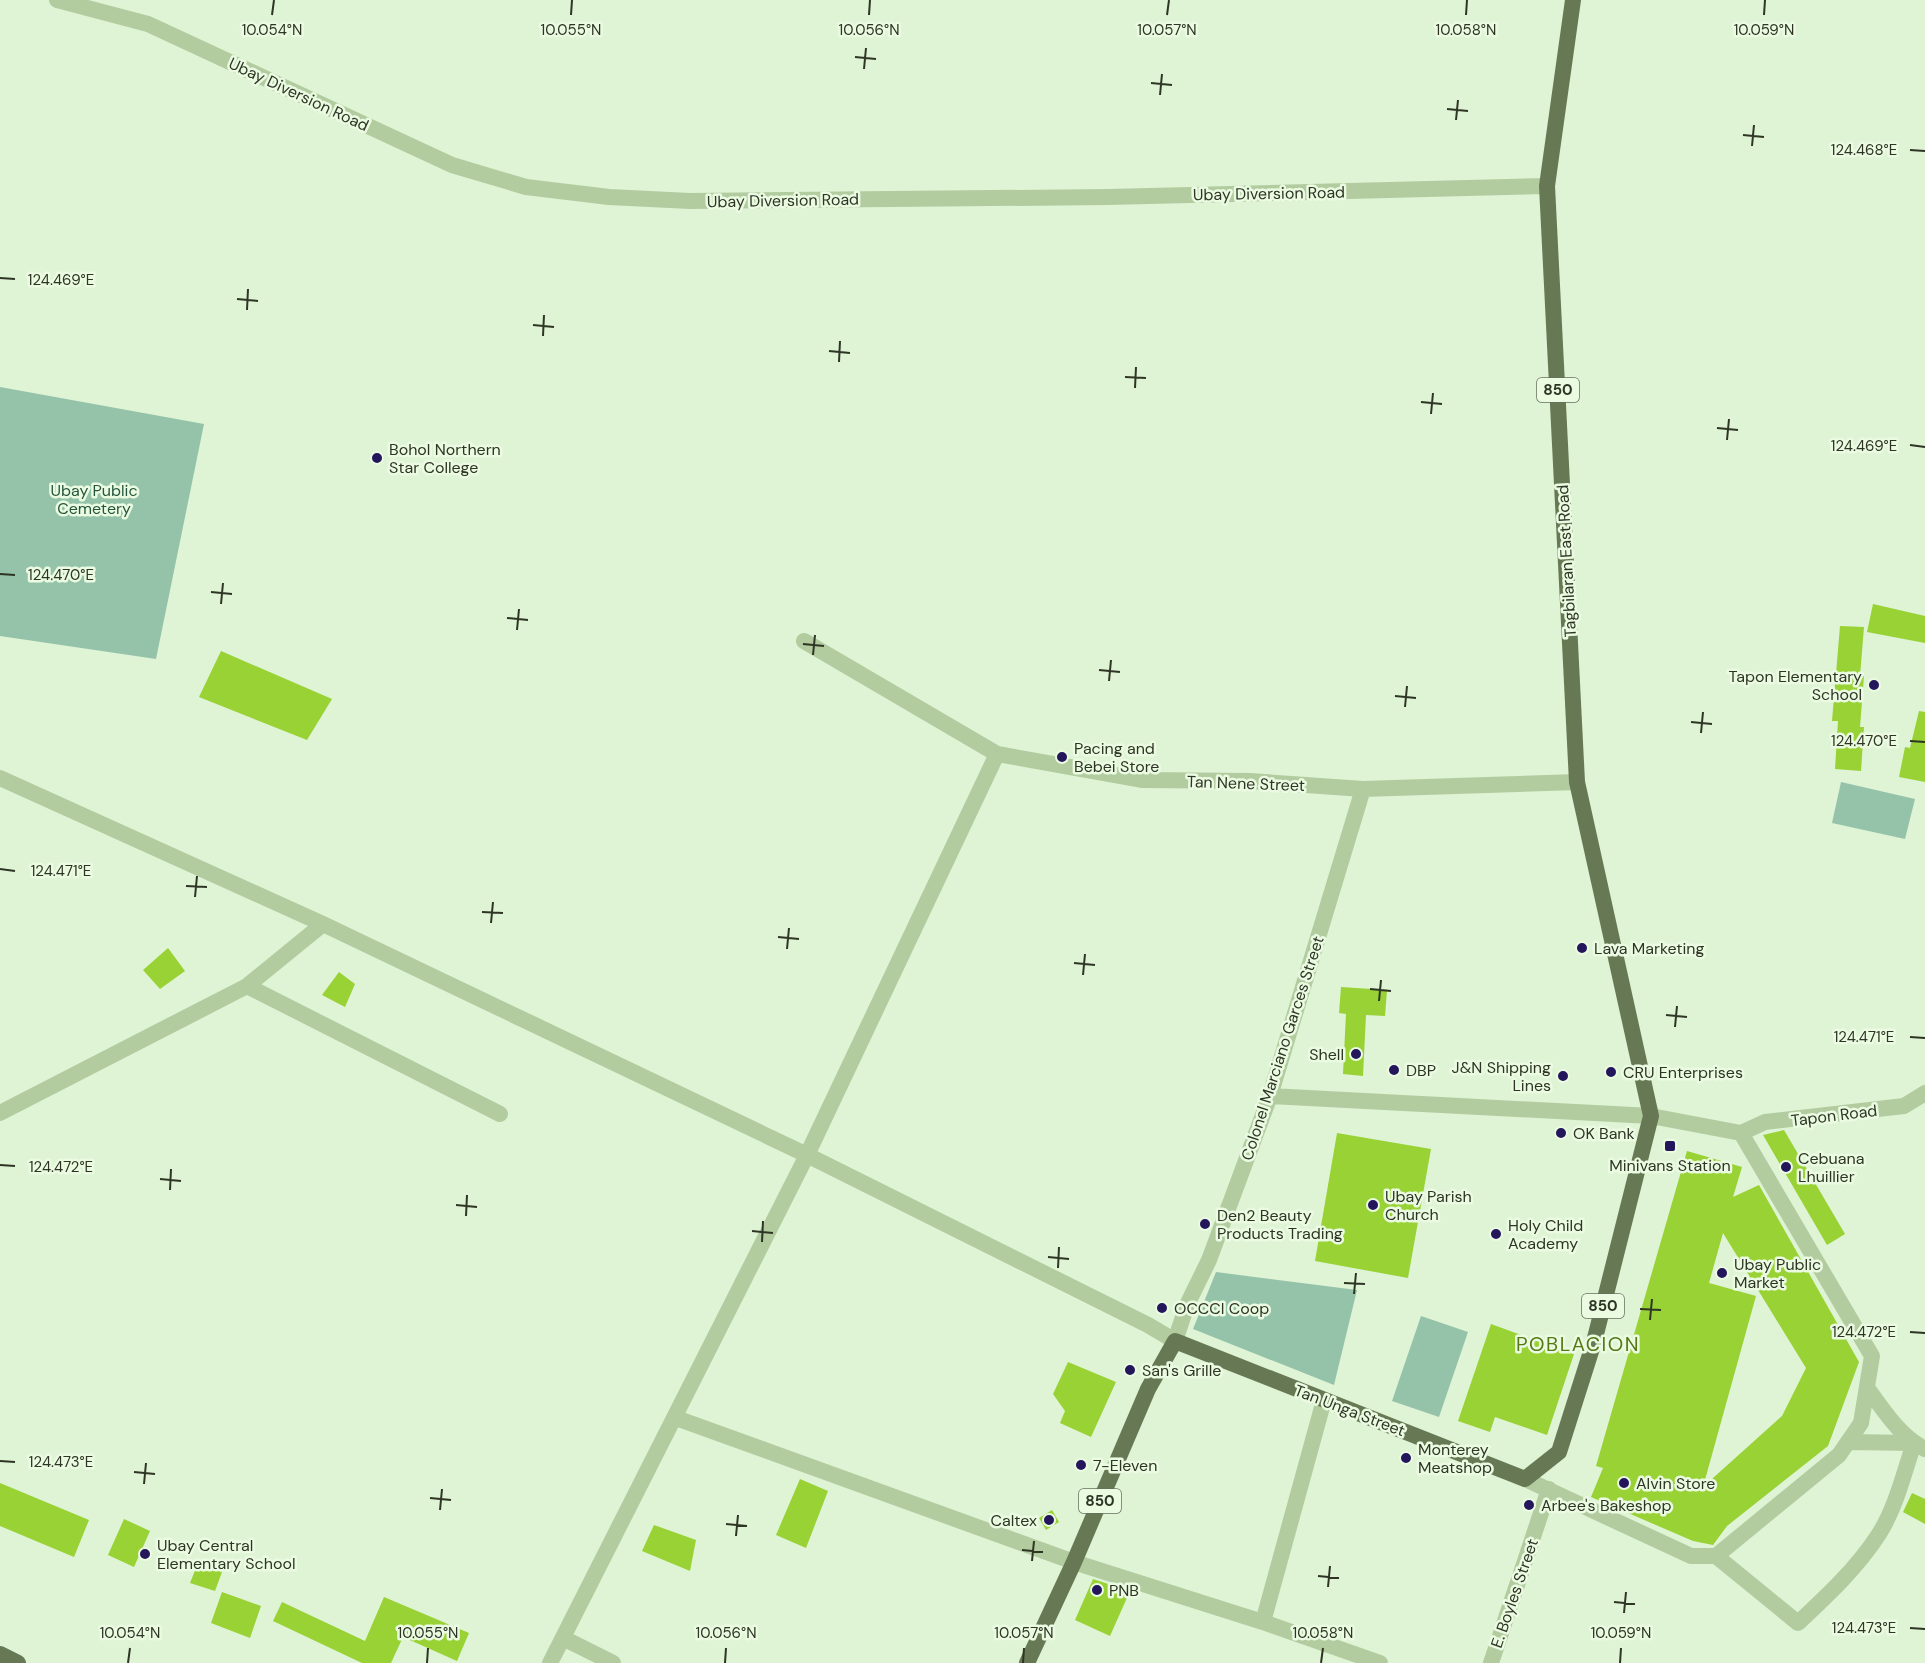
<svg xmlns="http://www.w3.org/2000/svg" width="1925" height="1663" font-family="'DM Sans',sans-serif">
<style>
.green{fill:#94c3aa}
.building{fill:#98d234;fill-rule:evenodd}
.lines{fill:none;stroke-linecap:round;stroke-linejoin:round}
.minor{stroke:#b2cca0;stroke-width:16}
.tertiary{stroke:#b2cca0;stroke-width:16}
.primary{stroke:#677954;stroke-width:16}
.ticks{fill:none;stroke:#2e3524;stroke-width:2}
.poi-dot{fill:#23165a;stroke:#eafbe2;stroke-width:2}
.labels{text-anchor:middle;stroke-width:5;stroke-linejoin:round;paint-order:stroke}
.shield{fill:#eafbe2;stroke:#66705d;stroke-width:1.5}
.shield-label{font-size:15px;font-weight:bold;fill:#2e3524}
.street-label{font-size:16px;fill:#2e3524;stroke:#eafbe2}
.poi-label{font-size:16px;fill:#2e3524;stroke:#eafbe2;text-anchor:start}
.park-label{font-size:16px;fill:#26553d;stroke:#eafbe2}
.quarter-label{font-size:20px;letter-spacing:1.5px;fill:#547915;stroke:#eafbe2}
.ticks-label{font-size:15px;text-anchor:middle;fill:#2e3524;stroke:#eafbe2;stroke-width:5;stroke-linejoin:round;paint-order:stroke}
</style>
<rect width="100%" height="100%" fill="#dff3d5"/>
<path class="green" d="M0,387L204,424L156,659L0,636Z
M1841,782L1915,799L1905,839L1832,823Z
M1216,1272L1357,1290L1334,1385L1193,1329Z
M1421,1316L1468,1332L1439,1417L1392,1401Z"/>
<path class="building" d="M1873,604L1925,616V643L1867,632Z
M1840,626L1864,627L1860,676H1864L1860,727H1864L1861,771L1835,769L1838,721H1832Z
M221,651L332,699L307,740L199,697Z
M1919,711L1925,712V782L1899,777L1905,747L1910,748Z
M168,948L185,971L160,989L143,970Z
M339,972L355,984L345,1007L322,995Z
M1341,987L1387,990L1385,1016L1366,1015L1363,1076L1343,1074L1346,1014L1339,1013Z
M1784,1130L1845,1234L1827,1245L1763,1135Z
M1337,1133L1431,1149L1408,1278L1315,1261Z
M1687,1151L1742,1167L1733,1197L1759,1185L1859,1362L1828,1446L1727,1526L1713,1545L1693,1541L1591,1497L1603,1468L1596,1466ZM1723,1233L1806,1368L1782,1416L1703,1487L1756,1296L1709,1283Z
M1491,1324L1574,1354L1547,1435L1495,1417L1490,1432L1458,1421Z
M1068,1362L1116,1382L1091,1437L1060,1423L1065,1411L1053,1394Z
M800,1479L828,1491L806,1548L776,1535Z
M0,1483L89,1520L74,1557L0,1526Z
M1912,1493L1925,1499V1524L1903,1512Z
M1052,1510L1059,1522L1046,1530L1039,1518Z
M124,1519L150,1531L134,1567L108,1555Z
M654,1525L696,1540L690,1571L642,1551Z
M198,1563L222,1572L215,1591L190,1583Z
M1093,1579L1130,1591L1110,1636L1075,1620Z
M222,1592L261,1606L250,1638L211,1623Z
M384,1597L469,1633L457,1661L403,1637L391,1663H362L273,1621L282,1602L365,1641Z"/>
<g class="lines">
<path class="minor" d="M804,641L997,754L1143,780L1250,781L1363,789
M0,778L323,924L807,1155L1148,1325L1175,1341
M247,986L500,1114
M0,1113L247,986L323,924
M1741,1133L1765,1122L1904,1106L1925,1093
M676,1418L1074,1562L1263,1622L1380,1663
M1716,1556L1798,1623C1828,1595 1857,1568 1879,1534C1896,1507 1904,1473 1914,1443
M1263,1622L1324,1400
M563,1638L613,1663
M550,1663L807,1155L997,754
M1491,1663L1549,1489"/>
<path class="tertiary" d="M57,0L148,24L452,165L526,187L609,197L690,201L1108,197L1547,186
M1270,1096L1651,1116L1741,1133L1872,1356L1861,1423L1839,1455L1716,1556H1691L1525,1479
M1175,1341L1187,1305L1209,1260L1270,1096L1363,789L1577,782
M1867,1388C1884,1410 1899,1436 1925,1449
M1848,1442L1914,1443"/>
<path class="primary" d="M0,1654L18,1663
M1027,1663L1074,1562L1148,1389L1175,1341L1525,1479L1559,1452L1594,1342L1651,1116L1577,782L1547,186L1573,0"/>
</g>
<path class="ticks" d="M272,15L274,0M571,15L572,0M869,15L870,0M1167,15L1169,0M1466,15L1467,0M1764,15L1765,0M855,57L876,59M864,69L866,48M1151,83L1172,85M1160,95L1162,74M1447,109L1468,111M1456,120L1458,100M1743,135L1764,137M1752,146L1754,125M1910,150L1925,151M0,278L15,279M237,299L258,301M247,310L248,289M533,325L554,327M543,336L544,315M829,351L850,353M839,362L840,341M1125,377L1146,378M1135,388L1136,367M1421,402L1442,404M1431,414L1433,393M1717,428L1738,430M1727,440L1729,419M1910,445L1925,447M0,574L15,575M211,592L232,594M221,604L223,583M507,618L528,620M517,630L519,609M803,644L824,646M813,655L815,635M1099,670L1120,672M1109,681L1111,660M1395,696L1416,698M1405,707L1407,686M1691,722L1712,724M1701,733L1703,712M1910,741L1925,742M0,869L15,871M186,886L207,887M195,897L197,876M482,912L503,913M491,923L493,902M778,937L799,939M787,949L789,928M1074,963L1095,965M1083,975L1085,954M1370,989L1391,991M1379,1001L1381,980M1666,1015L1687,1017M1675,1027L1677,1006M1910,1037L1925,1038M0,1165L15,1166M160,1179L181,1181M170,1190L171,1169M456,1205L477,1207M466,1216L467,1195M752,1231L773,1233M762,1242L763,1221M1048,1257L1069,1259M1058,1268L1059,1247M1344,1283L1365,1284M1354,1294L1356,1273M1640,1309L1661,1310M1650,1320L1652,1299M1910,1332L1925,1333M0,1461L15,1462M134,1472L155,1474M144,1484L146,1463M430,1498L451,1500M440,1510L442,1489M726,1524L747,1526M736,1536L738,1515M1022,1550L1043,1552M1032,1561L1034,1541M1318,1576L1339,1578M1328,1587L1330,1566M1614,1602L1635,1604M1624,1613L1626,1592M1910,1628L1925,1629M128,1663L130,1648M427,1663L428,1648M725,1663L726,1648M1023,1663L1024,1648M1321,1663L1323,1648M1620,1663L1621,1648"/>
<g class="poi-dot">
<circle cx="377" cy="458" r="6"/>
<circle cx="1874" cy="685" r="6"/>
<circle cx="1062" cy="757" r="6"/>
<circle cx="1582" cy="948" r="6"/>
<circle cx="1356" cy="1054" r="6"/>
<circle cx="1394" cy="1070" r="6"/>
<circle cx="1611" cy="1072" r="6"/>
<circle cx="1563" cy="1076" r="6"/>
<circle cx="1561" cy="1133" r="6"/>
<rect x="1664" y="1140" width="12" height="12" rx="3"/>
<circle cx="1786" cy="1167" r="6"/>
<circle cx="1373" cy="1205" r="6"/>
<circle cx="1205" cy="1224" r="6"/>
<circle cx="1496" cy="1234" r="6"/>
<circle cx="1722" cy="1273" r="6"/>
<circle cx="1162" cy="1308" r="6"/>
<circle cx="1130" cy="1370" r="6"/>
<circle cx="1406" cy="1458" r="6"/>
<circle cx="1081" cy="1465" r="6"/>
<circle cx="1624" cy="1483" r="6"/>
<circle cx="1529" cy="1505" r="6"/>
<circle cx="1049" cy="1520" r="6"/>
<circle cx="145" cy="1554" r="6"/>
<circle cx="1097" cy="1590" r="6"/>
</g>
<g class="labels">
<g class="shield">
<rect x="1537" y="378" width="42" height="24" rx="4.5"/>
<rect x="1582" y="1294" width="42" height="24" rx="4.5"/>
<rect x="1079" y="1489" width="42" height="24" rx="4.5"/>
</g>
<g class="shield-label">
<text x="1558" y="395">850</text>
<text x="1603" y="1311">850</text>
<text x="1100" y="1506">850</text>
</g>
<g class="street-label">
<text transform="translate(299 94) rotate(25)" y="6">Ubay Diversion Road</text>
<text transform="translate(1269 193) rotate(-1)" y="6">Ubay Diversion Road</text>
<text transform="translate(783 200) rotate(-1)" y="6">Ubay Diversion Road</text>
<text transform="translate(1566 561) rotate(-93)" y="6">Tagbilaran East Road</text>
<text transform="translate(1246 783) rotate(2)" y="6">Tan Nene Street</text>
<text transform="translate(1282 1048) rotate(-72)" y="6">Colonel Marciano Garces Street</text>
<text transform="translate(1834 1115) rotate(-7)" y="6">Tapon Road</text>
<text transform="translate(1350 1410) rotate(21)" y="6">Tan Unga Street</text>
<text transform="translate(1514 1593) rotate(-71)" y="6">E. Boyles Street</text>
</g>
<g class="poi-label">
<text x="389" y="455">Bohol Northern<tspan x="389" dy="18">Star College</tspan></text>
<text x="1862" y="682" text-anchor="end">Tapon Elementary<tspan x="1862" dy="18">School</tspan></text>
<text x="1074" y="754">Pacing and<tspan x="1074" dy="18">Bebei Store</tspan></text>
<text x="1594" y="954">Lava Marketing</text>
<text x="1344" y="1060" text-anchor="end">Shell</text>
<text x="1551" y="1073" text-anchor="end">J&amp;N Shipping<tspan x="1551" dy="18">Lines</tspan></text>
<text x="1406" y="1076">DBP</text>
<text x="1623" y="1078">CRU Enterprises</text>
<text x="1573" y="1139">OK Bank</text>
<text x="1798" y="1164">Cebuana<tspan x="1798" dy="18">Lhuillier</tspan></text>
<text x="1670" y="1171" text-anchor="middle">Minivans Station</text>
<text x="1385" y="1202">Ubay Parish<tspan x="1385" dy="18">Church</tspan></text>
<text x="1217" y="1221">Den2 Beauty<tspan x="1217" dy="18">Products Trading</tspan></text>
<text x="1508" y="1231">Holy Child<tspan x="1508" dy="18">Academy</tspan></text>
<text x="1734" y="1270">Ubay Public<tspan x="1734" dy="18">Market</tspan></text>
<text x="1174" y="1314">OCCCI Coop</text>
<text x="1142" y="1376">San's Grille</text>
<text x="1418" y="1455">Monterey<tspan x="1418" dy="18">Meatshop</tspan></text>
<text x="1093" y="1471">7-Eleven</text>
<text x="1636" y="1489">Alvin Store</text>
<text x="1541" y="1511">Arbee's Bakeshop</text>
<text x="1037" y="1526" text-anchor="end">Caltex</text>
<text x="157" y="1551">Ubay Central<tspan x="157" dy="18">Elementary School</tspan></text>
<text x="1109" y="1596">PNB</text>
</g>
<g class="park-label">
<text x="94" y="496">Ubay Public<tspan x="94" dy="18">Cemetery</tspan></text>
</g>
<g class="quarter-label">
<text x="1578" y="1351">POBLACION</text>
</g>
</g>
<g class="ticks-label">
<text x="272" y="35">10.054°N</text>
<text x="571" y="35">10.055°N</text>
<text x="869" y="35">10.056°N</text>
<text x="1167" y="35">10.057°N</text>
<text x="1466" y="35">10.058°N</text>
<text x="1764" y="35">10.059°N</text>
<text x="1864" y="155">124.468°E</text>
<text x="61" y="285">124.469°E</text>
<text x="1864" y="451">124.469°E</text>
<text x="61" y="580">124.470°E</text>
<text x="1864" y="746">124.470°E</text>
<text x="61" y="876">124.471°E</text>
<text x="1864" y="1042">124.471°E</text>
<text x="61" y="1172">124.472°E</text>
<text x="1864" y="1337">124.472°E</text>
<text x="61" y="1467">124.473°E</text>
<text x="1864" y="1633">124.473°E</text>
<text x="130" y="1638">10.054°N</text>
<text x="428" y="1638">10.055°N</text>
<text x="726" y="1638">10.056°N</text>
<text x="1024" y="1638">10.057°N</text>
<text x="1323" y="1638">10.058°N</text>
<text x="1621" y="1638">10.059°N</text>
</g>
</svg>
